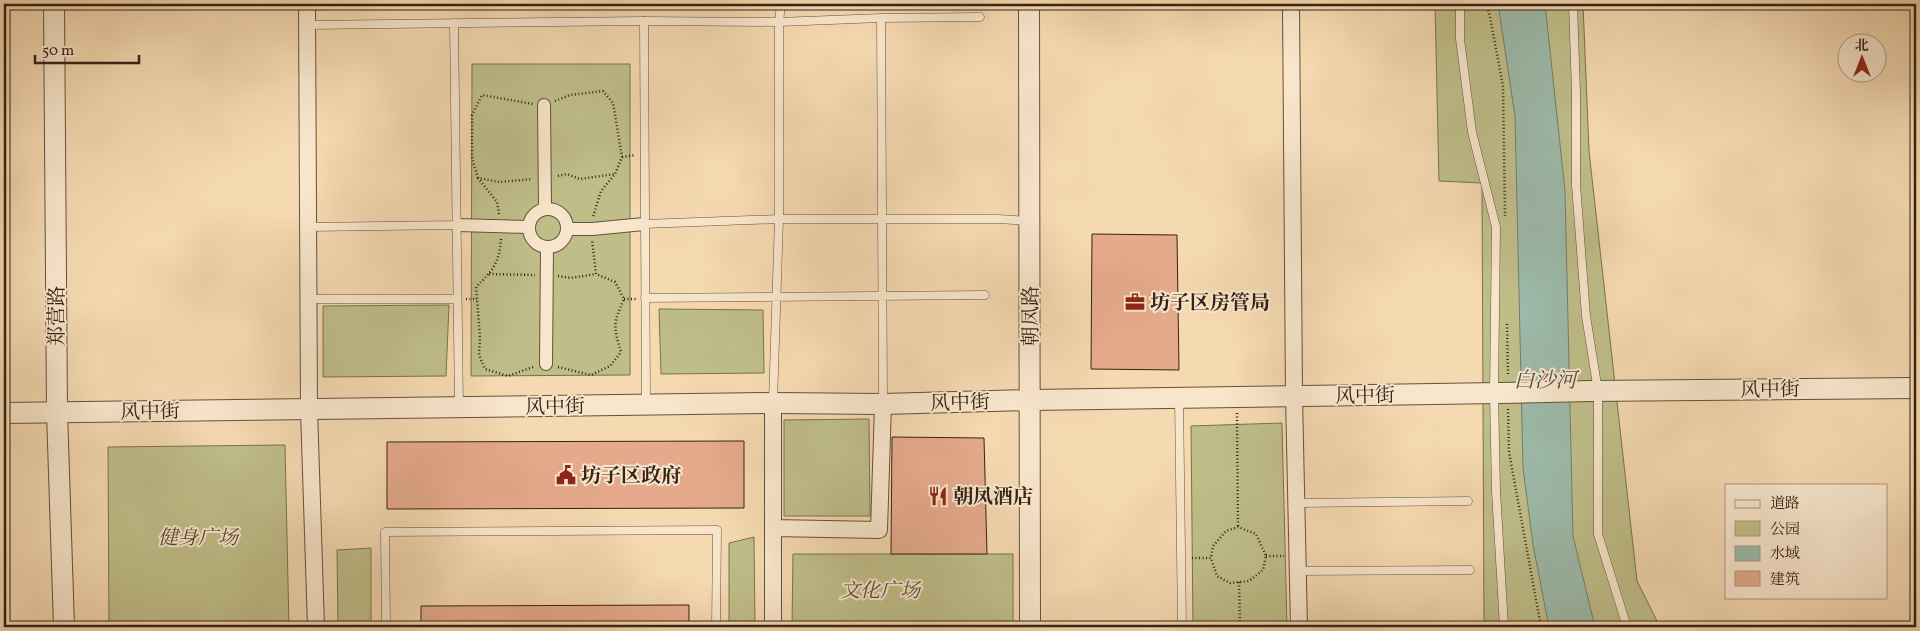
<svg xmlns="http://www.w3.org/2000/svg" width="1920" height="631" font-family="Vollkorn,'Noto Serif SC',serif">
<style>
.green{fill:#bfbe89;stroke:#7b7050}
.water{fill:#9cbaaa;stroke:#747d6f}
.building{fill:#e5aa8c;stroke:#372217}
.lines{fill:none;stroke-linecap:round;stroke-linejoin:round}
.service-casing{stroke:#66503e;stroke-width:9}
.pedestrian-casing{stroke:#66503e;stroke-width:14}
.minor-casing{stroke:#66503e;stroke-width:18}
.tertiary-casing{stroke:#66503e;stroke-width:22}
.path{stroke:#372217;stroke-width:2.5;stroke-dasharray:1 2.5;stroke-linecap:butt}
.service{stroke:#f8e6cc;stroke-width:8}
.pedestrian{stroke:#f8e6cc;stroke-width:12}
.minor{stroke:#f8e6cc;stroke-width:16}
.tertiary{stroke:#f8e6cc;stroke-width:20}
.tertiary-bridge-casing{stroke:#66503e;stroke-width:22;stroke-linecap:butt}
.tertiary-bridge{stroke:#f8e6cc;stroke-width:20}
.labels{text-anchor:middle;stroke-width:4;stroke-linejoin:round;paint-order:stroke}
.poi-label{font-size:20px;font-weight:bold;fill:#372217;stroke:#f8e6cc;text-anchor:start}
.street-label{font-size:20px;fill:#372217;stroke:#f8e6cc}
.park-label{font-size:20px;font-style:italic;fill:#594934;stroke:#f8e6cc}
.water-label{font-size:21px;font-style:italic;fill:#555043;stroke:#f8e6cc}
</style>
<rect width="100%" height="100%" fill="#f5d9b1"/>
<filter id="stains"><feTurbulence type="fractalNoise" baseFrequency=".004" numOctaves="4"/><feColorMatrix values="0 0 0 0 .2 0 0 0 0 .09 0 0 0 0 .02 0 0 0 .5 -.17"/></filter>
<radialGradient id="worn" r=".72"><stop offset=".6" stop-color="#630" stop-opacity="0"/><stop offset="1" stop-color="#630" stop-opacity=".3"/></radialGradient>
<path class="green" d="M1435,4H1583L1589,151L1637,581L1660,627H1484L1482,183L1439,181Z
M472,64H630V375L471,376Z
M449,305L446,376L323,377V306Z
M659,309L763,310L764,373L661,374Z
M869,419L870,516H784V420Z
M1282,423L1287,627H1193L1191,426Z
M285,445L289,627H109L108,447Z
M754,537L755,627H729V543Z
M371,548V627H338L337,550Z
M793,554H1013V627H792Z"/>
<path class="water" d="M1498,4H1545L1565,191L1573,536L1595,627H1549L1533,545L1523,468L1515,116Z"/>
<path class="building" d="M1092,234L1177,235L1179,370L1091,369Z
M892,437L984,438L987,554H891Z
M744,441V508L387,509V442Z
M689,605V627H421V606Z"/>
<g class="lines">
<defs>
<path id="service" d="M1460,4V39L1472,132L1496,227L1494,393L1496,491L1504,627
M1573,4L1576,92V185L1586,316L1598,391V534L1627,627
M881,18L883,402
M644,21L646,404
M454,23L459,406
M308,25L644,21L779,22L881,18L980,17
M644,224L779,219H998L1029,221
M308,227L457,225
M645,298L985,295
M309,299H457
M1179,398L1182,627
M773,402L779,219V22L781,4
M1297,503L1468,501
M1298,571L1470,570
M386,627L385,532L717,530L716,627"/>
<path id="pedestrian" d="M544,105L545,209
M529 228a19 19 0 1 1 38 0a19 19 0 1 1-38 0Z
M457,225L529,227
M568,229H592L644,224
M546,364L547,248"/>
<path id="minor" d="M307,4L309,410L316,627
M1291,4L1294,396L1299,627
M773,403V627
M773,528L879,530L883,404"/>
<path id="tertiary" d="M54,4L57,412L64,627
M1029,4L1030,627
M1591,391L1916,388
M4,413L773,403L883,404L1030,400L1499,393"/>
</defs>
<use href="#service" class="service-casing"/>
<use href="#pedestrian" class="pedestrian-casing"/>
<use href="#minor" class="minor-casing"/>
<use href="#tertiary" class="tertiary-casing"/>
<path class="path" d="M1485,4L1489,12L1503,86L1505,216
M555,101L570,95L603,91L613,103L622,157L615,174L601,191L593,217
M622,157L635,155
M558,176L567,174L580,179L615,174
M478,178L472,158V115L482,95L533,104
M499,214L497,202L478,178L500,182L532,179
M501,239C499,264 493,270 476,287L480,337L479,355L485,369L508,376L533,367
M489,274L535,275
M558,276L571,278L596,274
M466,299H477
M624,299H636
M1507,324L1508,376
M558,367L591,375L610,366L621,352C613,326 613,324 624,299L615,282L596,274L592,240
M1508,409L1509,452L1541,627
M1237,413L1238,527
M1266,556H1284
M1192,558H1211L1213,546L1226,531L1238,527L1256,534L1266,556L1263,570L1249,581L1230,583L1217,576L1211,558
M1239,582L1240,627"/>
<use href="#service" class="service"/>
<use href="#pedestrian" class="pedestrian"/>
<use href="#minor" class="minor"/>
<use href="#tertiary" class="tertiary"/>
<defs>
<path id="tertiary-bridge" d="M1499,393L1591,391"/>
</defs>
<use href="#tertiary-bridge" class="tertiary-bridge-casing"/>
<use href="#tertiary-bridge" class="tertiary-bridge"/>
</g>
<defs>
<symbol id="office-bare" viewBox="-9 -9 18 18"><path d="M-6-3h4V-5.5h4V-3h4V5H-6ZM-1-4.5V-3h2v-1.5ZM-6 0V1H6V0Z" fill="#8f2418" stroke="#f8e6cc" stroke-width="2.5" paint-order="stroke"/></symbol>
<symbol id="civic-bare" viewBox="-9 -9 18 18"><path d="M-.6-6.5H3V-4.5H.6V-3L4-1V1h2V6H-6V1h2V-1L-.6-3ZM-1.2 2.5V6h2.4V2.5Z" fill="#8f2418" stroke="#f8e6cc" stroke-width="2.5" paint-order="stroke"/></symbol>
<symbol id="restaurant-bare" viewBox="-9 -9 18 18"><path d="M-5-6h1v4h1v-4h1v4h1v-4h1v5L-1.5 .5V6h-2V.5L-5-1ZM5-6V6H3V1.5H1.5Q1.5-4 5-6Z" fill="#8f2418" stroke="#f8e6cc" stroke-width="2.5" paint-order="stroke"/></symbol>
</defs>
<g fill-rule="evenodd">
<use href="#office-bare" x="1121" y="288" width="28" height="28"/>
<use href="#civic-bare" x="552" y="461" width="28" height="28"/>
<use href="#restaurant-bare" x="924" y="482" width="28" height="28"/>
</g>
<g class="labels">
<g class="poi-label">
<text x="1150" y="309">坊子区房管局</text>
<text x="581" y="482">坊子区政府</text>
<text x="953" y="503">朝凤酒店</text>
</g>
<g class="street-label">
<text transform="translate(56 316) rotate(-90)" y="7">郑营路</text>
<text transform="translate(1030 316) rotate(-90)" y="7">朝凤路</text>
<text transform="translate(1770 389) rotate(-1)" y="7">风中街</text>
<text transform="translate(1365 395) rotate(-1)" y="7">风中街</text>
<text transform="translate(960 402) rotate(-2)" y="7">风中街</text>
<text transform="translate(555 406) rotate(-1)" y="7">风中街</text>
<text transform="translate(150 411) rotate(-1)" y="7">风中街</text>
</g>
<g class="park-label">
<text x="198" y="544">健身广场</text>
<text x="880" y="597">文化广场</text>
</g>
<g class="water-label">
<text x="1545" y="387">白沙河</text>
</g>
</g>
<rect width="1920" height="631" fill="none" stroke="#f5d9b1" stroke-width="20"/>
<rect x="5" y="5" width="1910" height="621" fill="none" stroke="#372217" stroke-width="2.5"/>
<rect x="10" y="10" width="1900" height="611" fill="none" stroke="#372217"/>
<rect x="1725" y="484" width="162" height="115" fill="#f8e6cc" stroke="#ab9884"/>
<rect x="1735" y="500" width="25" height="8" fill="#f8e6cc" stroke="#ab9884"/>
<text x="1770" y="508" font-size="15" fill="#372217">道路</text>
<rect x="1735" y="521" width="25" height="15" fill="#bfbe89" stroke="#ab9884"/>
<text x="1770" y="534" font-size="15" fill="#372217">公园</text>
<rect x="1735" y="546" width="25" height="15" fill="#9cbaaa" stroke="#ab9884"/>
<text x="1770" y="558" font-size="15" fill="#372217">水域</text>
<rect x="1735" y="571" width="25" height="15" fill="#e5aa8c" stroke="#ab9884"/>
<text x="1770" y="584" font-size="15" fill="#372217">建筑</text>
<g transform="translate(1862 58)"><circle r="24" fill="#f8e6cc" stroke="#ab9884"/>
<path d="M0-4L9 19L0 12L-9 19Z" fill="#8f2418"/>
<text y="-8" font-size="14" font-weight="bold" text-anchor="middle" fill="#372217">北</text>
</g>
<path d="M35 55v8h104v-8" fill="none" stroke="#372217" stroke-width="2.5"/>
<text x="42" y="55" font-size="15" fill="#372217" stroke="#f8e6cc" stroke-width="4" paint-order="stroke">50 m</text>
<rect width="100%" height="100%" filter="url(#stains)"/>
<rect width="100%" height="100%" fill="url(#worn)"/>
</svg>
